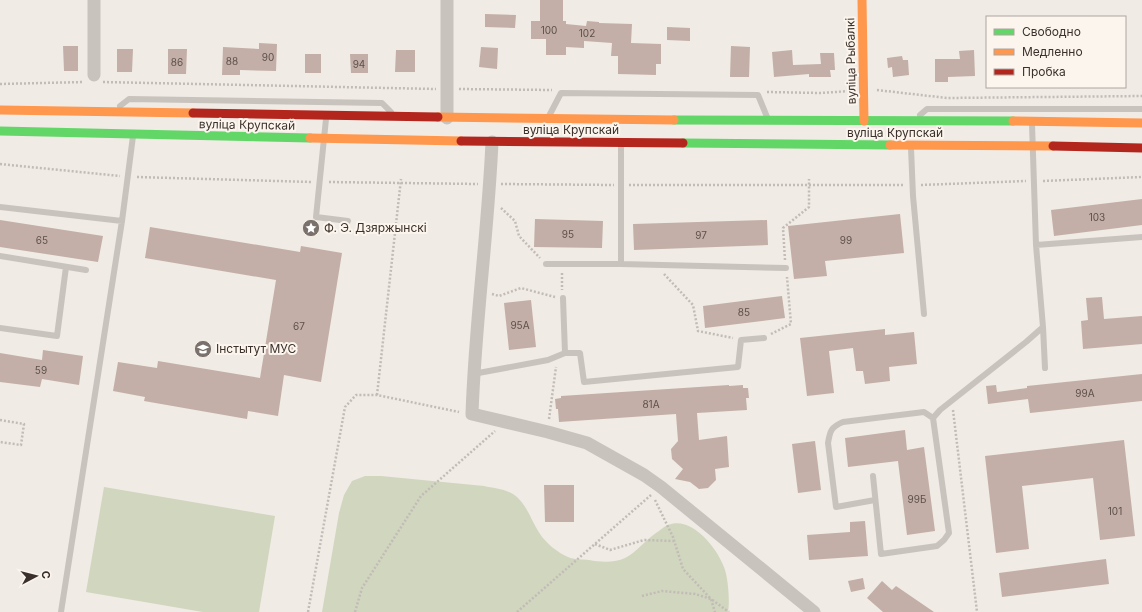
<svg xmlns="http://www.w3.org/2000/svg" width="1142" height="612" font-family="Inter,sans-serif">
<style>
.green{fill:#d1d6bf}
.building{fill:#c3afa7}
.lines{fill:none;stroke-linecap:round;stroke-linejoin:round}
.path{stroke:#c2bbb6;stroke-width:2.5;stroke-dasharray:2 2;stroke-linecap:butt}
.lane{stroke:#c9c3be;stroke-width:6}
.street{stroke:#c9c3be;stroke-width:13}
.fast{stroke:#63d668;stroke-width:9}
.slow{stroke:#ff974d;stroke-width:9}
.jam{stroke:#b3261e;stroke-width:9}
.labels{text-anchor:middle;stroke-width:4;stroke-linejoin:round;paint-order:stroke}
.number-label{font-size:10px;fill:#5d504a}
.street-label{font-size:12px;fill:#3b302b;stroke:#fbf5ee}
.poi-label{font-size:12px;fill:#3b302b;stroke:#fbf5ee;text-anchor:start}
</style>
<rect width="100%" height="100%" fill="#f0ebe5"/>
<path class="green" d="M365,476H381L484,486C493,488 505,489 513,494C527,503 531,521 540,534C546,543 558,553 568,557C574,560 582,559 589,560C600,562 615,563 625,558C636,553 645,540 656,533C660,531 664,526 668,525C692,515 719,550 725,570C728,580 730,601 728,612H322L339,513L344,495L352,481Z
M104,487L275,516L259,612H203L86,592Z"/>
<path class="building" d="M540,0H563V21H566V24L586,26L587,21L599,22V23L632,24L631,43L661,44V64H656V75L618,74V56H611L612,43L584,41V48L566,47V55H546V39H531V21H540Z
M485,14L516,15L515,28L485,27Z
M667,27L690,28V41L667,40Z
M259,43L277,44L276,71L240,70V75H222L223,47L259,49Z
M63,46H78V71H64Z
M731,46L750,47L749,77H730Z
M481,47L498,48L497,69L479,67Z
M117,49H133L132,72H117Z
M168,49H187L186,74H168Z
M396,50H415V72H395Z
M792,50L793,65L821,64L820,53H834L835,70H830L831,77H809V74L774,77L772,52Z
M974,50L975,76L948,77V82H935V59H960L959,51Z
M305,54H321V73H305Z
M350,54H368V73H351Z
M902,56L903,60H908L909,75L893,77L892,67L888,68L887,58Z
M1142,199V225L1054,236L1051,210Z
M900,214L904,253L825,261L827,276L794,279L788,226Z
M535,219L603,221L602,248L534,247Z
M0,220L103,236L98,262L0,247Z
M767,220L768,245L634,250L633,224Z
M150,227L300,252L301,246L342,253L321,382L284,375L278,416L248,411L247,419L144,401L145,397L113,391L118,362L157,368L158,361L260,378L276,280L145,258Z
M782,296L785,318L705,328L703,306Z
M1102,297L1104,319L1142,316V344L1083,349L1081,321L1088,320L1086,298Z
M531,300L536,347L509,350L504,303Z
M885,329V335L914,332L917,364L889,367L890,381L865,384L863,371H856L853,348L829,351L834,393L807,396L800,338Z
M43,350L83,356L79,385L42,379L40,387L0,382V353L42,360Z
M1142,374V401L1030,413L1028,399L988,404L986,386L996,385L997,392L1027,388V386Z
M729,385V386L743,385V388H748L749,398H746L747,410L697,413L699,440L727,436L729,467L715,469L716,480L708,488L699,489L690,482L675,479L683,469L672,459L671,449L678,441L676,414L559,422L558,409H556L555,399L561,398V396Z
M905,430L907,450L924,447L935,531L907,535L898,461L848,467L845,438Z
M1124,440L1135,536L1100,540L1093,478L1022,486L1029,549L996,553L985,456Z
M815,441L821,490L798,493L792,444Z
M544,485H574V522H545Z
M865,521L868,556L809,560L807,535L850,532V522Z
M1106,559L1109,584L1002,597L999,573Z
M863,578L865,589L851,592L848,581Z
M882,581L892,590L896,586L934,612H883L867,598Z"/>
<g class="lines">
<path class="path" d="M103,82L436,89
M0,84L84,82
M459,89L552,90
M877,90L947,98L1142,96
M767,92L821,93L850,91
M0,164L120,176
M137,177L312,182
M1043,181L1142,177
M329,182L478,184
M501,184L614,185
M629,185H904
M921,185L1026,181
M501,208L515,221L519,236L540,258
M785,260L783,228L809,207V179
M562,273V290
M664,274L693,305L698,331L733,338
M492,294L499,296L521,288L555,297
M771,334L791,324L787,277
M377,395L401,179
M953,410L977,612
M549,419L556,367
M0,420L24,424L21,445L0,442
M655,500L673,537L683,569L711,599L715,612
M595,544L610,550L644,540L674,541
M642,596L662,591L695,594L711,599L729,612
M308,612L345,407L356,395H377L459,412
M355,612L362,588L421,496L495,431
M517,612L651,495"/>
<path class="lane" d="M120,106L129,99L382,103L391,112
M920,115L927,109H1142
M549,116L561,93L758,95L767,117
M326,119L316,217L348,221
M621,146V264
M911,148L913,196L924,314
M0,207L122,221
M1036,245L1142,237
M0,256L86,270
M546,264H621L786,268
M1043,327L1045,368
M0,328L57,336L66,267
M565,353H580L584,382L738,367L741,340L764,338
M473,374L548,360L565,353L563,298
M873,476L881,554L937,546L944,540L949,533L933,418L940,410L1026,342L1043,327L1036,245L1032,124
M875,500L836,507L828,443C830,431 831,427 843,422L924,412L933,418
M61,612L122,221L133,136"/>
<path class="street" d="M94,75V0
M447,118V0
M492,142C488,233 475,323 472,414L548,432L587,443L644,475L661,487L814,612"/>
<path class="fast" d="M674,120L1013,121
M0,131L310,138
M683,143L890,145"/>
<path class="slow" d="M862,0L864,121
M0,110L193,113
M438,117L674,120
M1013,121L1142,123
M310,138L461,141
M890,145L1053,146"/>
<path class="jam" d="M193,113L438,117
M461,141L683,143
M1053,146L1142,148"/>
</g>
<defs>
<symbol id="sight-disc" viewBox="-11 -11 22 22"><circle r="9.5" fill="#7a716c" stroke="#fbf5ee"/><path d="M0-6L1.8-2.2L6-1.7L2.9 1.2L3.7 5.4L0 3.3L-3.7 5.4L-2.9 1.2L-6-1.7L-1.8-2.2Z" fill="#fff"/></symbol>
<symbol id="university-disc" viewBox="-11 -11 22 22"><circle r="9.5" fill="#7a716c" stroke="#fbf5ee"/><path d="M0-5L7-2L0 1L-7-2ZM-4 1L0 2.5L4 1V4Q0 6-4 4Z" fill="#fff"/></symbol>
</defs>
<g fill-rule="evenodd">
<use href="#sight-disc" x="301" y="218" width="20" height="20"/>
<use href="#university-disc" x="193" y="339" width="20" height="20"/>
</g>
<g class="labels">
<g class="number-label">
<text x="549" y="34">100</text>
<text x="587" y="37">102</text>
<text x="268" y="61">90</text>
<text x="232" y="65">88</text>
<text x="177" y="66">86</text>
<text x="359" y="68">94</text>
<text x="1097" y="221">103</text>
<text x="568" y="238">95</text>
<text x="701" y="239">97</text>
<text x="42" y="244">65</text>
<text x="846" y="244">99</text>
<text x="744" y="316">85</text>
<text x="520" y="329">95А</text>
<text x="299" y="330">67</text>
<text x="41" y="374">59</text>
<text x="1085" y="397">99А</text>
<text x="651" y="408">81А</text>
<text x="917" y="503">99Б</text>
<text x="1115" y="515">101</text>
</g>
<g class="street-label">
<text transform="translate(851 61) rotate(-91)" y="4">вуліца Рыбалкі</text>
<text transform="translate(247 125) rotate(1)" y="4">вуліца Крупскай</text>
<text x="571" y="134">вуліца Крупскай</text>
<text x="895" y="137">вуліца Крупскай</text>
</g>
<g class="poi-label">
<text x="324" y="232">Ф. Э. Дзяржынскі</text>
<text x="216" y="353">Інстытут МУС</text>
</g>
</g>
<rect x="986" y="16" width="140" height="72" fill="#fbf5ee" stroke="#aea6a0"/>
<rect x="994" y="29" width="20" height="6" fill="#63d668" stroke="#aea6a0"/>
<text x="1022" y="36" font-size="12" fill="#3b302b">Свободно</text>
<rect x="994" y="49" width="20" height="6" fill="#ff974d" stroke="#aea6a0"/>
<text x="1022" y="56" font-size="12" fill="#3b302b">Медленно</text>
<rect x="994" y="69" width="20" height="6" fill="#b3261e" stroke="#aea6a0"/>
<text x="1022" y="76" font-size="12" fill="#3b302b">Пробка</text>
<g transform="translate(36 576) rotate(83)" stroke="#fbf5ee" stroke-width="3" paint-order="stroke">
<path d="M0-3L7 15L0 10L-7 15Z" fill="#3b302b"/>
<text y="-6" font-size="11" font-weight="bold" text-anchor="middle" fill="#3b302b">С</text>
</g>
</svg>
